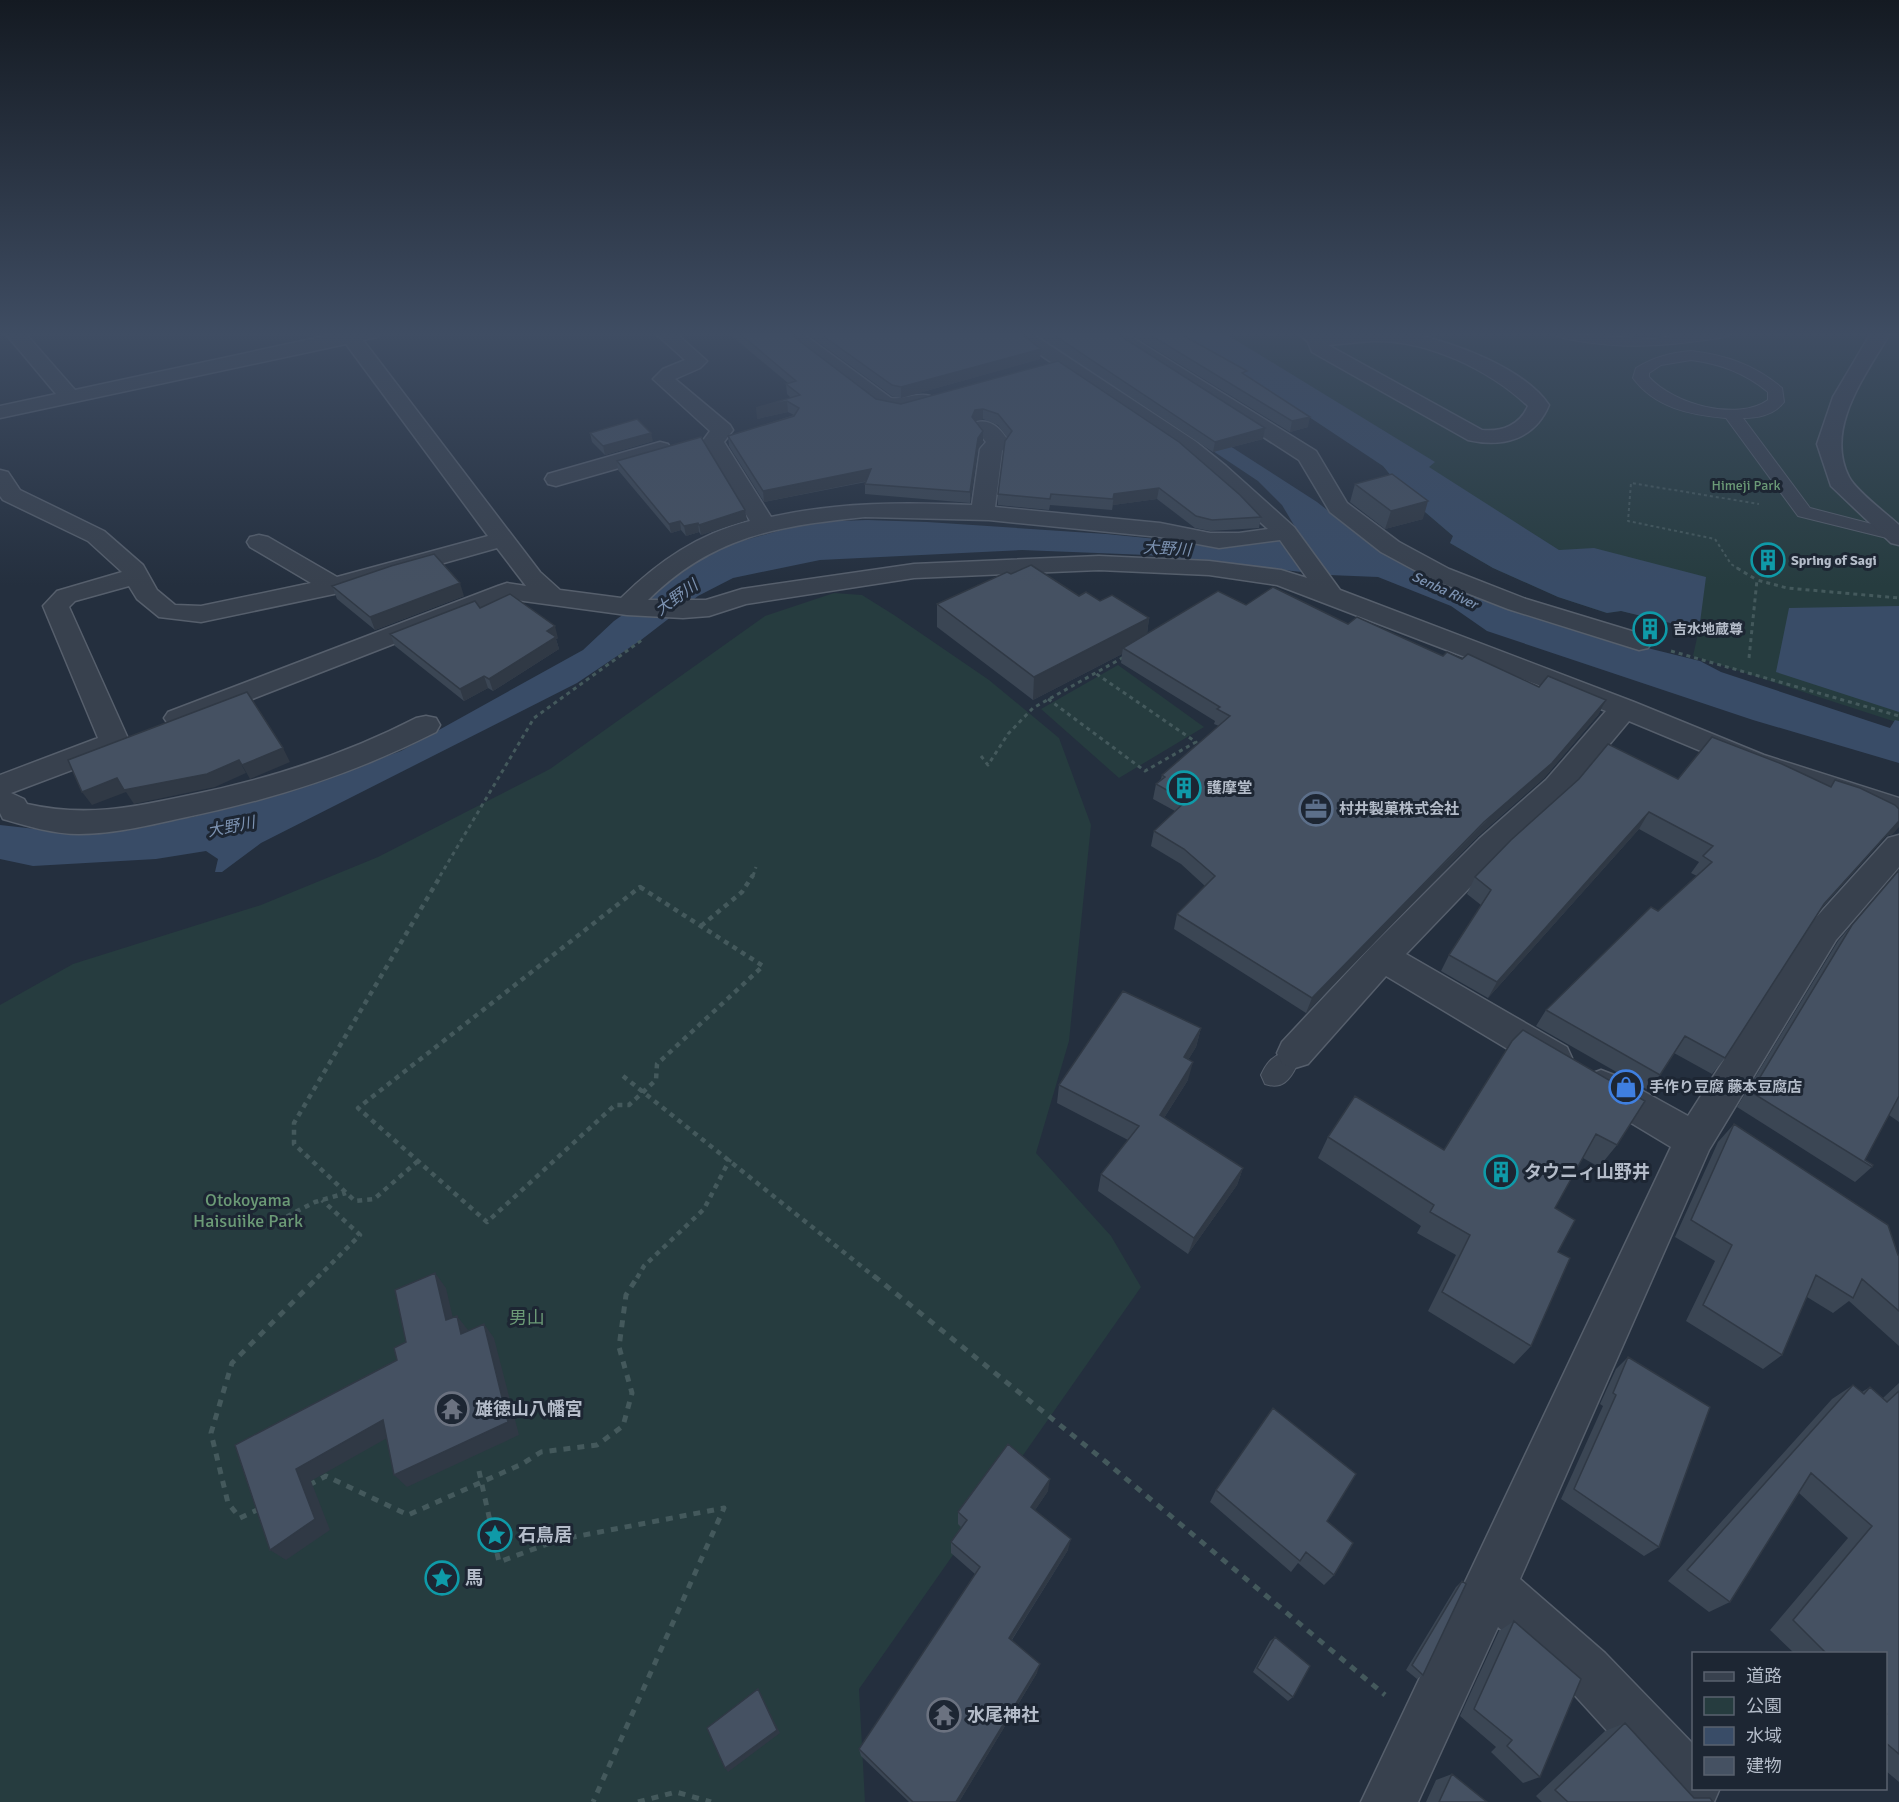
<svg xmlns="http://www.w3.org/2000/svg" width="1899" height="1802" font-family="Signika,'Noto Sans JP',sans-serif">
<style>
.green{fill:#263c3f}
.water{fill:#394c67}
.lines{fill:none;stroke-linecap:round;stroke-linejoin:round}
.service-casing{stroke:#565f6c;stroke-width:2}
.minor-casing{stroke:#565f6c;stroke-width:3}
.path-far3{stroke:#44595c;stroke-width:2;stroke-dasharray:3 3;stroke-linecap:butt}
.path-far2{stroke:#44595c;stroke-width:3;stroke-dasharray:4 4;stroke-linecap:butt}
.path-far1{stroke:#44595c;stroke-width:4.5;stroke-dasharray:5 5;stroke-linecap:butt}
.path{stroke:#44595c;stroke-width:5;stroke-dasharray:7 7;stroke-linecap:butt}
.service{fill:#38414e;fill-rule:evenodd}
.minor{fill:#38414e;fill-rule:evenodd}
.wall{fill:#3b4654}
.shaded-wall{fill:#303945}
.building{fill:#455162;stroke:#303945;stroke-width:1.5}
.labels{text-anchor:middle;stroke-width:6;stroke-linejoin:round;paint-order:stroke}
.far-park-label{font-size:14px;fill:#6b9a76;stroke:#1d2633}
.far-poi-label{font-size:14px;font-weight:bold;fill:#b4bcc9;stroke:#1d2633;text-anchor:start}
.far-water-label{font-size:14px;font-style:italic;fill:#7c92b1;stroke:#1d2633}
.poi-label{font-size:15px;font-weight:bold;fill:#b4bcc9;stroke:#1d2633;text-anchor:start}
.water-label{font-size:16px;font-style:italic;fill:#7c92b1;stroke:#1d2633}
.near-poi-label{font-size:18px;font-weight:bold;fill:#b4bcc9;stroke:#1d2633;text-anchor:start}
.near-park-label{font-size:18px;fill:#6b9a76;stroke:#1d2633}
</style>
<rect width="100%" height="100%" fill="#242f3e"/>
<path class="green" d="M1169,333H1899V723L1693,656L1699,629L1621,611L1607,613L1558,597L1493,568L1450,543L1453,536L1411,500L1383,466L1356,447L1288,403Z
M834,593L862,595L894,615L989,680L1059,738L1091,825L1069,1041L1036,1153L1111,1236L1141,1287L859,1689L865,1802H0V1005L73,964L261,905L378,857L550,769L765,616Z
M1118,665L1204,727L1119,778L1041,709Z"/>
<path class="water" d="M1028,333H1054L1317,502L1363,538L1394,557L1603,637L1700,661L1721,672L1890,728L1895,720L1899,721V763L1753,720L1487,631L1451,606L1378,577L1329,575L1147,555L1022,550L820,560L733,578L698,596L641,640L577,683L261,843L222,872H215L218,859L206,851L156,859L33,866L0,859V825L45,830L117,828L193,817L331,776L401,751L583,650L614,621L717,548L810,522L867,520L927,522L1106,534L1228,546L1301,537L1282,505L1258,481L1153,411Z
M1171,333H1224L1435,462L1429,467L1559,550L1594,548L1706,577L1699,630L1621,611L1607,613L1558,597L1493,568L1450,543L1453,536L1411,500L1383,466L1288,403Z
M1899,606V712L1776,672L1789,608Z"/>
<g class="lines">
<defs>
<path id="service" d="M1553,333L1653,339L1691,333H1733L1726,337C1672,345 1633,350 1579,341C1570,339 1559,339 1553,333Z
M1691,351C1726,355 1755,365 1782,388L1784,402C1774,415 1758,418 1743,418L1810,508L1899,531V541L1798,516L1726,418C1691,415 1655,408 1633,378L1636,368C1654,357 1670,353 1691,351ZM1691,360C1721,364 1745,373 1768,392V400C1737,422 1673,404 1649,377V373L1661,365Z
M1283,1053L1293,1057L1297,1065C1290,1080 1282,1090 1265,1084L1261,1075C1266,1064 1271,1057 1283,1053Z"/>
<path id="minor" d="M5,333H25L75,390L339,333H379L377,337L363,340L540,572L560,590L621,598C659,561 698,534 750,521L702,442L710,431L653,379L663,369L685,360L655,333H676L707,361L700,368L675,379L730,425L733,430L724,442L771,517C838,502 904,502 972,505L980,449L986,442L974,427L977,422C993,419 1001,430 1009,442L1002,451L995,507L1160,523L1210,533H1239L1268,529L1179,451L1009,333H1031L1195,441L1226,466L1294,527L1340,590L1634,702L1764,755L1899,798V820L1744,769L1629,721L1568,794L1501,855L1406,954L1567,1047L1572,1058L1567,1069L1554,1073L1541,1069L1386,976L1308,1064L1295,1068L1282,1064L1277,1053L1282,1042L1370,948L1479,839L1546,780L1606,711L1277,585L1209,575L1099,570L914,578L746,604L709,616L683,618L627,615L509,599L188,724L178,727L168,724L164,718L168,712L498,586L507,583L526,586L497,548L334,594L201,622L159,617L137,599L129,586L75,601L69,607L130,743L125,750L11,793L24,799L27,804C84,817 130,808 186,796C266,780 342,756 416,718L426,716L436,718L440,725L436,732C356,773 271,800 182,818C149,825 114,834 79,834C53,834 27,826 3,819L0,813V775L98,738L43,606L57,591L122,572L88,541L3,500L0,496V470L8,472L20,490L104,531L143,565L157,590L175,605L201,606L311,583L250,547L247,542L250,537L259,535L268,537L337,577L488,536L346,344L0,418V406L56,394ZM865,517L989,520L1160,537L1219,548L1280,540L1307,578L1281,570L1209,561L1099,556L914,564L742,589L706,600H648C713,536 777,526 865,517Z
M780,333H802L891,398C905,400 917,392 930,396L933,400C924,413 895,414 881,409C868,405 788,344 780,333Z
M1102,333H1125L1316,451L1347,503L1399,542L1449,569L1526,599L1648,636L1652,642L1648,648L1639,650L1508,609L1431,579L1381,552L1330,512L1299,460Z
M1298,333H1409C1452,342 1523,367 1549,405C1535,439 1503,448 1468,440L1312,352L1308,342ZM1372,341C1426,339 1490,370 1528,406C1520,425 1502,432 1482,430L1328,345Z
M1871,333H1890C1866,375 1824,428 1849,477C1856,491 1886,513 1899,525V545L1891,543L1831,486L1817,444L1833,397Z
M660,442L668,444L671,449L668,454L556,486L548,484L545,479L548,474Z
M1899,835V867L1836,940L1709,1150L1520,1579L1605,1653L1694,1745V1788H1720L1714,1802H1672L1569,1689L1498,1627L1418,1802H1361L1671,1147L1588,1097L1582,1086L1588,1075L1601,1070L1614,1075L1688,1116L1812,922L1888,838Z"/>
</defs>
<use href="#service" class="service-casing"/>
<use href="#minor" class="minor-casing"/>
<path class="path-far3" d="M1739,569L1731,564L1715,539L1628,521L1631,483L1759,504"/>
<path class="path-far2" d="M1737,568L1757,580
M1671,651L1899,716
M1749,658L1757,580L1787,588L1899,598
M1048,699L1145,771L1196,742L1095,673
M981,756L988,765L1008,734L1033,708L1124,657
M440,876L534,718L642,640
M753,876L756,867"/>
<path class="path-far1" d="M640,887L763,966L657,1064L656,1080L629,1105H615L487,1222L358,1108Z
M701,926L742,892L753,875
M623,1076L876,1278
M418,1161L374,1199L355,1201L294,1144V1123L441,875
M278,1221L315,1202L346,1193
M317,1278L360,1235L322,1200
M637,1278L644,1266L704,1209L730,1159"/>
<path class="path" d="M874,1276L1106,1462L1385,1695
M479,1471L499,1562L558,1540L724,1508L593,1802
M309,1485L326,1476L408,1515L522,1464L541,1452L597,1445L623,1426L632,1393L619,1347L626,1295L638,1276
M259,1509L240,1518L228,1503L211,1433L232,1363L319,1276
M638,1802L676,1792L711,1802"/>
<use href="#service" class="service"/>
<use href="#minor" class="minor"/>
</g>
<path class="wall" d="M728,333H789L876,399L901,404L1058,361L1261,517L1259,528L1210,531L1195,528L1157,499L1113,505L1112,510L1050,505L1049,510L998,505V494L1007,437L998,425L983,419L975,421L983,431V442L978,449L970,503L865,494V484L866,482L764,502L729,446L728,436L794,415L788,412L757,419L791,398L787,394L786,384L788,383Z
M806,333H1020L1040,359L901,398L892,396Z
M1035,333H1116L1265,428L1263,439L1213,452Z
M1129,333H1179L1246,376L1308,427L1290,432Z
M590,433L653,441L605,455L592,442Z
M617,461L747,520L701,535L699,532L686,536L681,530L671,533L618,470Z
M1355,484L1423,519L1385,529L1350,502Z
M1011,574L1079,596L1100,601L1149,618L1147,634L1246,605L1348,624L1443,656L1462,659L1539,687L1606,700L1598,715L1544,778L1477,837L1306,1013L1174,929L1177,914L1205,886L1181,864L1151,846L1154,831L1175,811L1153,799L1156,784L1161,779L1162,775L1219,726L1214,724L1215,721L1121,663L1122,654L1033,700L937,627V604Z
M332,586L464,596L375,630L337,599Z
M480,608L558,638L556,639L559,649L493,691L488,688L464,701L395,646L390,634Z
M1678,779L1893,834L1886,836L1820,910L1725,1058L1712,1074L1674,1053L1660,1075L1648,1090L1536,1026L1546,1010L1697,876L1691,873L1699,862L1639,829L1488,998L1441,971L1449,955L1481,905L1467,894L1475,877Z
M1899,870V1122L1889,1115L1865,1160L1872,1167L1855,1182L1737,1107L1838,941Z
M1201,1028L1196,1047L1188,1060V1080L1164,1118L1243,1168L1237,1185L1188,1254L1098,1191L1101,1174L1128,1140L1057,1103L1059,1085Z
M1512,1041L1617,1145L1599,1167L1583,1158L1555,1208L1558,1252L1531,1346L1514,1364L1428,1311L1456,1255L1417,1233L1421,1226L1318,1158L1328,1137L1444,1150Z
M1734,1124L1899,1255V1346L1849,1301L1833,1313L1807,1297L1782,1355L1763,1369L1686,1321L1715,1261L1675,1237L1718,1142Z
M1628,1357L1659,1547L1644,1556L1561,1499L1603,1406L1600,1404L1616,1369Z
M1899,1383V1782L1886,1771V1653H1794L1770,1630L1848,1538L1799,1493L1730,1602L1709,1612L1668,1581L1832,1399L1853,1385L1862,1392L1870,1387L1883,1398Z
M1216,1490L1327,1521L1334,1575L1324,1585L1298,1563L1291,1572L1210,1502Z
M1048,1491L1035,1510L1068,1550L1012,1640L1037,1673L959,1802H909L861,1756L859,1749L975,1574L951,1553V1542L961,1527L958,1524V1512Z
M1462,1581L1423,1675L1417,1679L1406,1670L1456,1587Z
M1514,1621L1540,1777L1523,1783L1491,1752L1496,1747L1460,1716L1499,1631Z
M1275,1637L1293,1697L1288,1701L1253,1672L1270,1641Z
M1625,1723L1694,1798L1713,1802H1542L1536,1796L1605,1731Z
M1452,1774L1487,1802H1426L1436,1780Z"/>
<path class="shaded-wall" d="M1041,349L1040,359L901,398V387Z
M787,401L788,412L757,419L756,408Z
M983,409V419L975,421L972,417L975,410Z
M1310,417L1308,427L1290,432L1292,421Z
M1265,428L1263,439L1213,452L1215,442Z
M983,431V442L978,449L970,503V492L978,438Z
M651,433L653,441L605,455L603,446Z
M871,469L872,480L764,502L763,491Z
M1159,488L1157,499L1113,505L1112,510L1114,494Z
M1428,501L1423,519L1385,529L1391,511Z
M745,510L747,520L701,535L699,525Z
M680,521L681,530L671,533L669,524Z
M698,523L699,532L686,536L684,526Z
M460,583L464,596L375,630L370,617Z
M1149,618L1146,642L1123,648L1122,654L1033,700L1034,677Z
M555,626L558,638L556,639L559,649L493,691L489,679L547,631Z
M484,676L488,688L464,701L460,689Z
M1606,700L1598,715L1544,778L1477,837L1306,1013L1312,998Z
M283,748L290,762L250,779L242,765Z
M239,760L246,773L215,787L134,804L126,792L92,805L82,792L117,778Z
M1649,812L1639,829L1488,998L1497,982Z
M1899,821V827L1893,834L1886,836L1810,920L1824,904Z
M1201,1028L1196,1047L1179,1075L1184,1057Z
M1193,1062L1188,1080L1155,1132L1160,1115Z
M1243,1168L1237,1185L1188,1254L1194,1238Z
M435,1273L446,1288L457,1335L446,1320Z
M457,1316L468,1330L471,1348L461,1334Z
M484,1324L494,1338L519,1435L407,1487L394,1475Z
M383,1420L396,1433L311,1481L330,1530L286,1560L270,1550L296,1469Z
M1050,1479L1048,1491L1029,1519L1031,1507Z
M1071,1539L1068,1550L1007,1647L1009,1638Z
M1040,1664L1037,1673L959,1802H956Z
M758,1689L780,1733L728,1772L725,1768Z"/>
<path class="building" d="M739,333H789L876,399L901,404L1058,361L1179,442L1240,495L1261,517L1212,520L1196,516L1159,488L1114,494L1113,499L1051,494L1050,499L998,494L1005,441L1012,431L998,414L983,409L975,410L972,417L983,431L978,438L970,492L865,484L871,469L763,491L728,436L794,416L799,408L787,401L756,408L800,395L786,384L796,381Z
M819,333H1020L1041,349L901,387L892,385Z
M1051,333H1116L1265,428L1215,442Z
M1147,333H1179L1247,371L1242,373L1310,417L1292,421Z
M637,419L651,433L603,446L590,433Z
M701,437L745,510L699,525L698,523L684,526L680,521L669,524L617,461Z
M1392,474L1428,501L1391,511L1355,484Z
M434,554L460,583L370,617L332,586L391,566Z
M1031,565L1079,596L1086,592L1100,601L1112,595L1149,618L1034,677L937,604L1007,572L1011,574Z
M1273,587L1348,624L1357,617L1443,656L1447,652L1462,659L1468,654L1539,687L1548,676L1606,700L1552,763L1484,822L1312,998L1177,914L1215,876L1184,849L1154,831L1186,801L1156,784L1165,777L1162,775L1230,716L1217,709L1220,707L1123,648L1218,591L1246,605Z
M510,594L555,626L547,631L556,637L489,679L484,676L460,689L390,634L475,601L480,608Z
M247,692L283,748L242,765L239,760L207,774L124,790L117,778L82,792L68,760Z
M1712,737L1782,764L1831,787L1835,780L1860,788L1895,805L1899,809V821L1824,904L1725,1058L1685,1036L1660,1075L1546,1010L1651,907L1658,911L1712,862L1703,856L1713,846L1649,812L1497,982L1449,955L1491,890L1475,877L1511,840L1579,779L1608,744L1678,779Z
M1899,870V1096L1865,1160L1873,1165L1872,1167L1751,1092L1852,925Z
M1123,991L1201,1028L1184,1057L1193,1062L1160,1115L1243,1168L1194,1238L1101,1174L1139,1126L1059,1085Z
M1523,1030L1645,1101L1617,1145L1596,1134L1555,1208L1575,1220L1558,1252L1570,1258L1531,1346L1442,1292L1470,1235L1430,1212L1434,1205L1328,1137L1355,1096L1444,1150L1512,1041Z
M1734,1124L1888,1225L1898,1255H1899V1311L1862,1279L1853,1298L1816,1275L1782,1355L1703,1305L1732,1245L1691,1220Z
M435,1273L446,1320L457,1316L461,1334L484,1324L508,1422L394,1475L383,1420L296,1469L315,1519L270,1550L235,1445L397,1360L394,1348L406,1342L395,1290Z
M1628,1357L1710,1407L1659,1547L1574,1489L1616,1395L1613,1393Z
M1853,1385L1864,1394L1870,1387L1887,1402L1899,1391V1754L1886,1743V1715L1887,1714L1886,1712V1653H1826L1793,1620L1872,1526L1811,1473L1730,1602L1687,1570Z
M1273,1408L1356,1474L1327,1521L1353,1543L1334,1575L1306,1552L1300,1561L1216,1490Z
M1008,1444L1050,1479L1031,1507L1071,1539L1009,1638L1040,1664L956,1802H913L859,1749L980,1567L951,1542L967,1520L958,1512Z
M1462,1581L1466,1584L1423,1675L1412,1665Z
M1514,1621L1581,1679L1540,1777L1507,1746L1512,1740L1474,1709Z
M1275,1637L1310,1666L1293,1697L1257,1668Z
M758,1689L777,1730L725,1768L707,1728Z
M1625,1723L1694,1798H1710L1713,1802H1568L1555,1790Z
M1452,1774L1487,1802H1439Z"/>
<linearGradient id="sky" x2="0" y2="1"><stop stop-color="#141a22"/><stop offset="0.57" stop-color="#3f4d63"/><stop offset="1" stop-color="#3f4d63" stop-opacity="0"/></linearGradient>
<rect width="1899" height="586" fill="url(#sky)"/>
<defs>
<symbol id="building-ring" viewBox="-11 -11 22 22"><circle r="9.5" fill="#1d2633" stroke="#0f9aa8" stroke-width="1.5"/><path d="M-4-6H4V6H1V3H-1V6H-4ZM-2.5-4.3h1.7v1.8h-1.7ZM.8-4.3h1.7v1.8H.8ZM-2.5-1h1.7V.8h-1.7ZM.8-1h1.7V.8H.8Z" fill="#0f9aa8"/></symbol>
<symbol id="office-ring" viewBox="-11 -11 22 22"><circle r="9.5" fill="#1d2633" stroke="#5c6f8a" stroke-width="1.5"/><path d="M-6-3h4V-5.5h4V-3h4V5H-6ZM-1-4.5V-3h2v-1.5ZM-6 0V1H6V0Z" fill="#5c6f8a"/></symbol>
<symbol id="shop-ring" viewBox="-11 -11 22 22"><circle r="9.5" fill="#1d2633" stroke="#3f7fe0" stroke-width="1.5"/><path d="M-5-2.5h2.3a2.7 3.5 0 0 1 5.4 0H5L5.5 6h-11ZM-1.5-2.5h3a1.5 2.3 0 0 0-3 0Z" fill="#3f7fe0"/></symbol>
<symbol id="temple-ring" viewBox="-11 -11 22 22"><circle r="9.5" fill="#1d2633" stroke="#6b7280" stroke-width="1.5"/><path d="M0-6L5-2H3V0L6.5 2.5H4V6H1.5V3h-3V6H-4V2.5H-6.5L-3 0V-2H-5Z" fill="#6b7280"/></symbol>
<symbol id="sight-ring" viewBox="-11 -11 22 22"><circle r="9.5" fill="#1d2633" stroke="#0f9aa8" stroke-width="1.5"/><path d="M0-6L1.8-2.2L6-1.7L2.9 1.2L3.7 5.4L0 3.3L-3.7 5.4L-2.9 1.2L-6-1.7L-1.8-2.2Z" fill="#0f9aa8"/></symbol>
</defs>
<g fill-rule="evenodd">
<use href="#building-ring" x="1749" y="541" width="38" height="38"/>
<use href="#building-ring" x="1631" y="610" width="38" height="38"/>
<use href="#building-ring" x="1165" y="769" width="38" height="38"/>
<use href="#office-ring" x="1297" y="790" width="38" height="38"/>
<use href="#shop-ring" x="1607" y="1068" width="38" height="38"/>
<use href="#building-ring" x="1482" y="1153" width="38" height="38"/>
<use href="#temple-ring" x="433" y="1390" width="38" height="38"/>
<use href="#sight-ring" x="476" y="1516" width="38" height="38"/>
<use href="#sight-ring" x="423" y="1559" width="38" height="38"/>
<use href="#temple-ring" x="925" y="1696" width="38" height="38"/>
</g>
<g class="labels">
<g class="far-park-label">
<text x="1746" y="490">Himeji Park</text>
</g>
<g class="far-poi-label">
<text x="1791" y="565">Spring of Sagi</text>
<text x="1673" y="634">吉水地蔵尊</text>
</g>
<g class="far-water-label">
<text transform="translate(1445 590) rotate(25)" y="5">Senba River</text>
</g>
<g class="poi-label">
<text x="1207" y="793">護摩堂</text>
<text x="1339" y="814">村井製菓株式会社</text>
<text x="1649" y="1092">手作り豆腐 藤本豆腐店</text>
</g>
<g class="water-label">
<text transform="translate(1167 548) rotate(3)" y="6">大野川</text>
<text transform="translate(676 597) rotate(-36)" y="6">大野川</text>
<text transform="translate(231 826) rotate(-11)" y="6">大野川</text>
</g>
<g class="near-poi-label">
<text x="1524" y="1178">タウニィ山野井</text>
<text x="475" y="1415">雄徳山八幡宮</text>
<text x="518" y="1541">石鳥居</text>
<text x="465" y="1584">馬</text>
<text x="967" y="1721">水尾神社</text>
</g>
<g class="near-park-label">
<text x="248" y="1206">Otokoyama<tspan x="248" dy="21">Haisuiike Park</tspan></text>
<text x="527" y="1324">男山</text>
</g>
</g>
<rect x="1692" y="1652" width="195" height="138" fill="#1d2633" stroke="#59626f" stroke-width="1.5"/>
<rect x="1704" y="1672" width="30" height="9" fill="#38414e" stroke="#59626f" stroke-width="1.5"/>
<text x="1746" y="1682" font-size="18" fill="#b4bcc9">道路</text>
<rect x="1704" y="1697" width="30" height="18" fill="#263c3f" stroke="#59626f" stroke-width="1.5"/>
<text x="1746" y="1712" font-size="18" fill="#b4bcc9">公園</text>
<rect x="1704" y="1727" width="30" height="18" fill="#394c67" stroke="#59626f" stroke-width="1.5"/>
<text x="1746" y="1742" font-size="18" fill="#b4bcc9">水域</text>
<rect x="1704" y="1757" width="30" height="18" fill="#455162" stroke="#59626f" stroke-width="1.5"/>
<text x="1746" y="1772" font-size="18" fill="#b4bcc9">建物</text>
</svg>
